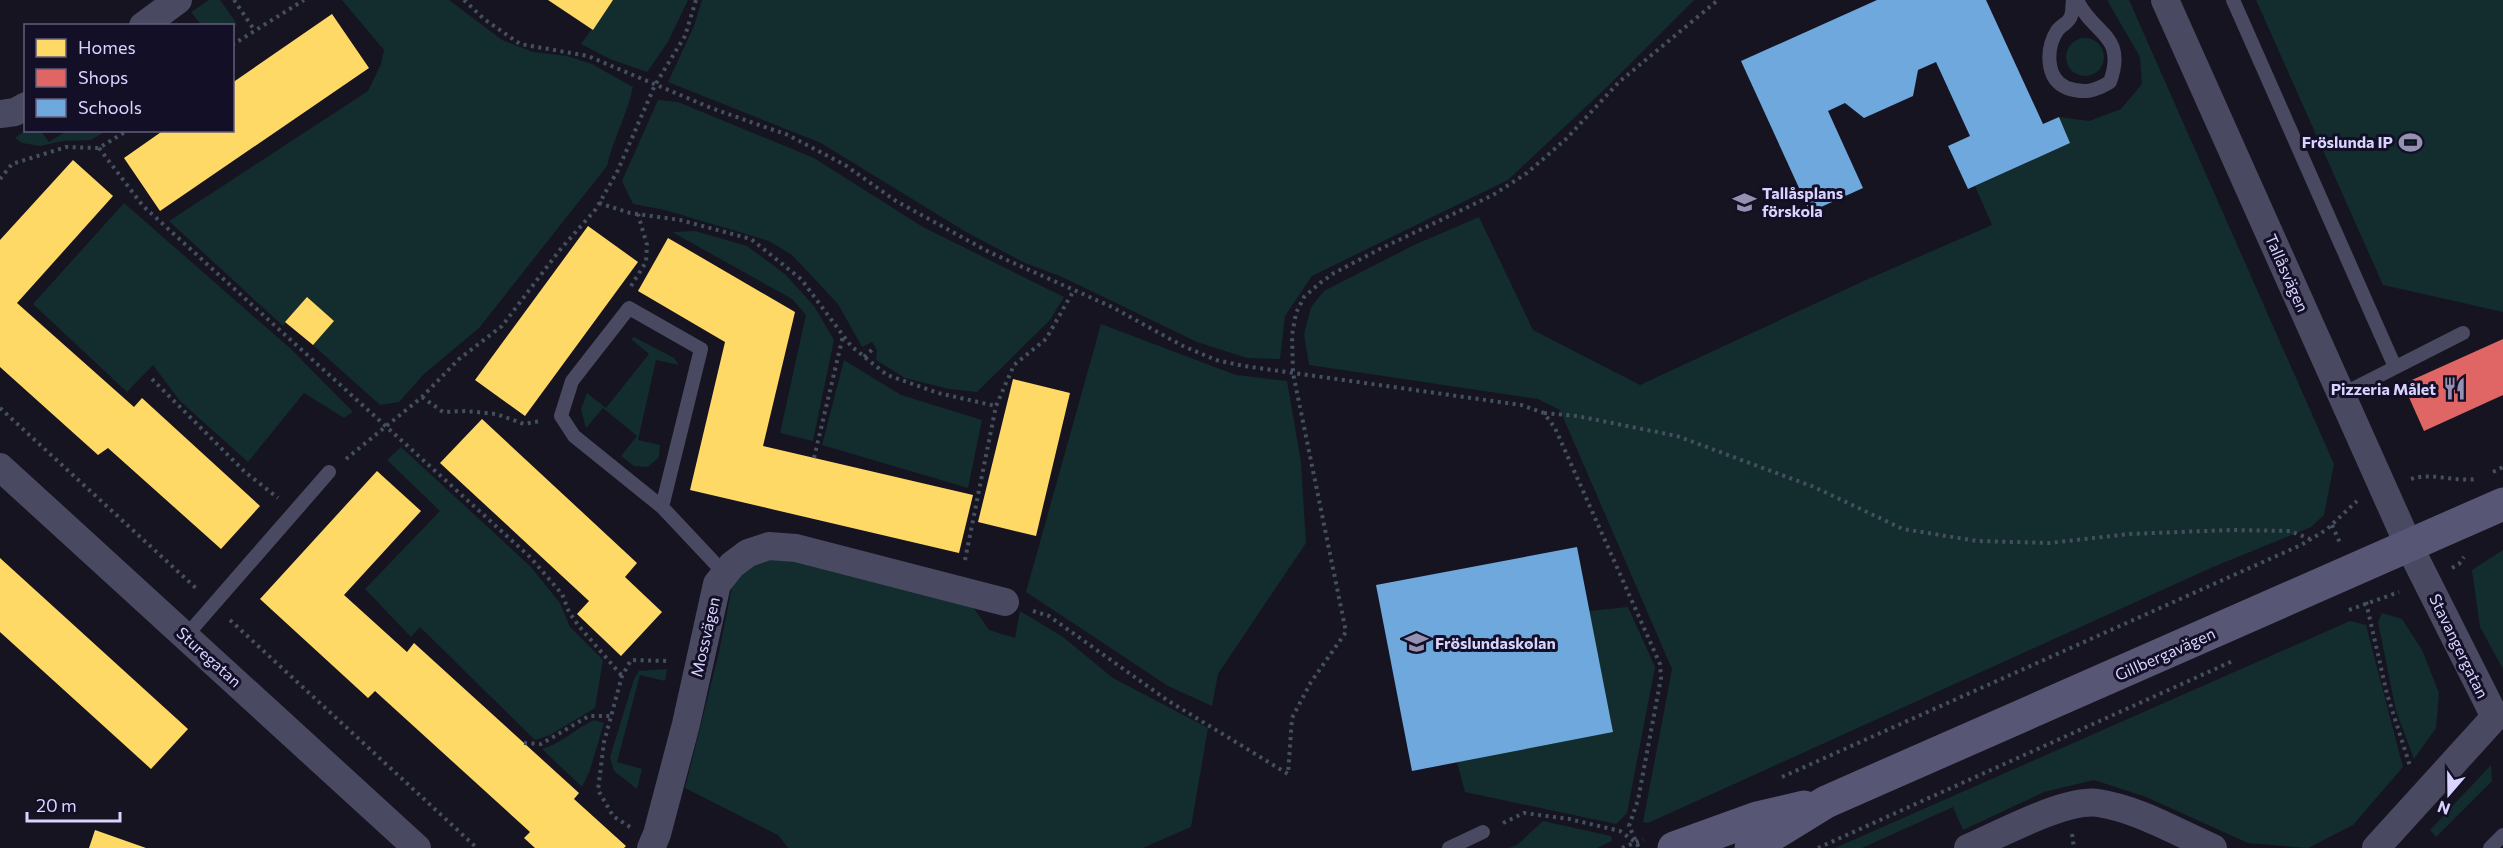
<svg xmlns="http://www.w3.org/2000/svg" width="2503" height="848" font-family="Commissioner,sans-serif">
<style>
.green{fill:#132c2d}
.homes{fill:#ffd966}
.shops{fill:#e06666}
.schools{fill:#6fa8dc}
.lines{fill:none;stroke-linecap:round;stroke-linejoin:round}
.path{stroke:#44505f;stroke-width:4;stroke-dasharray:3 4.5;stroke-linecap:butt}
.lane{stroke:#4a4962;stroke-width:14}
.street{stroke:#4a4962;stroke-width:28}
.secondary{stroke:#575674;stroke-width:33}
.labels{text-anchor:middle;stroke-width:6;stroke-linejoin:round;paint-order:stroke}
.poi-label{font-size:16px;font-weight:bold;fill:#d9d4ff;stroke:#130f26;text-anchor:end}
.street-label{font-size:16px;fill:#d9d4ff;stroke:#130f26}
</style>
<rect width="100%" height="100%" fill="#161421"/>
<path class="green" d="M209,0H220L237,24L233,28L232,26L201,25L191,12Z
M342,0H449L502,40L533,52L567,56L592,64L633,87C627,115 613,139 607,166L479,328L424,374L399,402L380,405L313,345L334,321L307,298L283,326L169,221L368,91L381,64L384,50Z
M613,0H688L668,42L647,72L610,59L581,44Z
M702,0H1694L1606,88L1508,180L1312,276L1285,316L1280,359L1247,358L1197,342L1060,276L1025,263L966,232L821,143L668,82L694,26Z
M2107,0H2129L2334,464L2324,515L2311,527L2213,567L1648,823L1643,822L1672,669L1560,410L1538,399L1309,365L1304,334L1311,307L1324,291L1414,245L1479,217L1533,330L1640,385L1868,279L1992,225L1975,186L2070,143L2059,117L2089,121L2121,109L2142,84L2140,57Z
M2256,0H2503V312L2383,285Z
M2066 57a19 19 0 1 1 38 0a19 19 0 1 1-38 0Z
M658,100L678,102L814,158L923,227L1064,297L1050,320L977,392L949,389L905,378L876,360L877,350L872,342L862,347L838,304L792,255L769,241L665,210L633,204L622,181Z
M26,130L41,131L49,142L66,131H106L91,140L63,141L40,146L22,143L15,138Z
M124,203L291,349L353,412L344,418L304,393L248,462L180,401L153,365L127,392L33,304Z
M695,231L747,246L785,274L814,306L834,340L813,441L780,433L806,315L792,299L672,232Z
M1101,324L1236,375L1287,381L1301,462L1306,543L1218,674L1212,706L1168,686L1026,592Z
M634,337L674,358L679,365L656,360L638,440L660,445L659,457L648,467L634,466L621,456L637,436L603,408L586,428L581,409L587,393L606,408L649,354L631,339Z
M844,360L901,395L982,420L968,488L822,445Z
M401,447L530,566L560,603L570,627L603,660L595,708L550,735L535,740L420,627L411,637L365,589L440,511L387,460Z
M2503,550V669L2480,627L2472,570Z
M779,555L971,604L989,630L1015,638L1020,611L1063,637L1113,678L1208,728L1191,827L1143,848H788L778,835L685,788L719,652L732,587L751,560Z
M1628,607L1655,667L1627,813L1616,824L1465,792L1457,762L1613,732L1589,611Z
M2382,613L2402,619L2422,650L2439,693L2436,728L2414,759L2396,711L2378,622Z
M2350,621L2366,625L2403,767L2353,825L2308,848L2248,843L2146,797L2094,780L2044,792L1963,830L1953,807L1862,848H1835Z
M667,669L665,681L640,675L617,762L642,769L637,789L614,771L610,757L634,679L639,671Z
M594,720L604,723L590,770L582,787L542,749C562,743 575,729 594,720Z
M2491,765L2492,781L2436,837L2430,830Z
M1543,821L1611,836L1612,841L1597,848H1509L1517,845Z"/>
<path class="homes" d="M548,0H613L593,30Z
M332,14L369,68L160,211L124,158L164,130H232V83Z
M73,160L113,196L17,303L134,407L142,398L260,506L221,549L108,448L98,455L0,367V240Z
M588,226L638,262L525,416L475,380Z
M668,238L795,312L763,446L973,495L959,553L690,490L725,342L638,291Z
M307,297L334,321L313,345L285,322Z
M1013,379L1070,393L1036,536L978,522Z
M482,419L637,563L625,577L662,612L621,656L577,614L589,601L440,463Z
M377,471L421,511L344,595L407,652L414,643L579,793L574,799L626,846L624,848H535L524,838L530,832L375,691L368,698L260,599Z
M0,558L188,729L151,769L0,632Z
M95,830L146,848H89Z"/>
<path class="shops" d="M2503,339V395L2424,431L2403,384Z"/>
<path class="schools" d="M1877,0H1986L2043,124L2059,117L2070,143L1968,189L1948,146L1970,136L1936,62L1918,70L1913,96L1864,118L1845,103L1828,111L1863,188L1810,212L1741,61Z
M1577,547L1613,732L1412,771L1376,585Z"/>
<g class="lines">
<path class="path" d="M234,0L255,31
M464,0L484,19L520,44L588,56L711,108L788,135L845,165L896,201L989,252L1112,307L1183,346L1216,360L1244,366L1521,405L1544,413L1555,428L1660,664L1661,678L1638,800L1629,826L1639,848
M232,45L304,0
M99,148L143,206L530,557L562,594L569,612L578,625L622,676
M0,179L12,164L66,147L99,148L128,130
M599,203L630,213L680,220L751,239L801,279L851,346L887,375L938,393L996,406
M631,286L646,262L647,245L638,214
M864,357L875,347
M152,379L245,472L278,498
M422,397L443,412L466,411L496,414L524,424L540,421
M0,408L198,590
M1544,413L1577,416L1677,436L1814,487L1903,529L1977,541L2050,543L2129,534L2230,530L2290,531L2310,539
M814,458L843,336
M346,459L422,397L459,359L502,326L559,251L596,209L618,170L655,85L685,36L696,0
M2493,472L2503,467
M2411,479C2431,472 2454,482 2475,479
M2332,525L2340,543
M965,560L996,406L1014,365L1046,339L1074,290
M2452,568L2459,564L2464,557
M2366,602L2387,694L2410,766
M2349,610L2399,592
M1033,611L1049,616L1167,700L1288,774L1292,718L1311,682L1346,632L1293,373L1292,335L1296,313L1304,297L1320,283L1334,273L1380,249L1493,195L1527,173L1566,139L1619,82L1718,0
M230,620L477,848
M524,743L541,744L589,716H611
M1782,777L2301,545L2326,530L2357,501
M1503,823L1524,813L1569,819L1620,831L1635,842
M630,827L613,816L598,790L604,742L622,676L631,660L669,661
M2072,834L2074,848
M1622,848L1643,839
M1818,848L2235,660"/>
<path class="lane" d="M2073,0C2072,5 2073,14 2070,18C2068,23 2060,26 2057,31C2046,48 2045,79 2067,88C2085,94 2095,91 2110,82C2127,34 2093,35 2077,0
M2233,0L2395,367
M2341,395L2463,333
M662,507L701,349L629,308L572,381L561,416L574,436L662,507L725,574
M186,636L329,472
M1449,848L1483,832
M2490,848L2503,835"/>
<path class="street" d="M2165,0L2409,546L2495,717L2376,848
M143,26L178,0
M0,114L15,112L26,106
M0,467L417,848
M651,848L657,834L686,724L717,584L732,565L748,553L769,546L796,548L1005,602
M1968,848C1999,835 2066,798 2098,803C2138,809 2176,832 2213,848"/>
<path class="secondary" d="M1674,848L1757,818L1804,807
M1751,848L1826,802L2503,504"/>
</g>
<defs>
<symbol id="stadium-bare" viewBox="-9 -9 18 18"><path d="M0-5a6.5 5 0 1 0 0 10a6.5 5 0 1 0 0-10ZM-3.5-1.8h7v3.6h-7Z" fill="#9591b1" stroke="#130f26" stroke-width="2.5" paint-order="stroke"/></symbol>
<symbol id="school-bare" viewBox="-9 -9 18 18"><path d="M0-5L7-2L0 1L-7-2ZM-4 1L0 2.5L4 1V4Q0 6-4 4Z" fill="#9591b1" stroke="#130f26" stroke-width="2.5" paint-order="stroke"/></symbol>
<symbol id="restaurant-bare" viewBox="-9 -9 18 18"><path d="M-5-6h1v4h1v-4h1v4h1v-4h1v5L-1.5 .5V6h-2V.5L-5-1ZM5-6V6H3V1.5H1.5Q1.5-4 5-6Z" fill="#9591b1" stroke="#130f26" stroke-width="2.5" paint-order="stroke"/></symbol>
</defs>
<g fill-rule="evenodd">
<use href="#stadium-bare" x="2394" y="126" width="33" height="33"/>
<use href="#school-bare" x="1728" y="186" width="33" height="33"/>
<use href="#restaurant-bare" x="2438" y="372" width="33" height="33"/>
<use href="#school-bare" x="1400" y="626" width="33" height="33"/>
</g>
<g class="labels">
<g class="poi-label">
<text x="2393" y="148">Fröslunda IP</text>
<text x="1762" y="199" text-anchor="start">Tallåsplans<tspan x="1762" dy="18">förskola</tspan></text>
<text x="2436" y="395">Pizzeria Målet</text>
<text x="1435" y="649" text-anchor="start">Fröslundaskolan</text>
</g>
<g class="street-label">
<text transform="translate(2287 273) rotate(66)" y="6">Tallåsvägen</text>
<text transform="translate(705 637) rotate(-77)" y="6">Mossvägen</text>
<text transform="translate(2459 646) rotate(64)" y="6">Stavangergatan</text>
<text transform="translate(2165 654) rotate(-24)" y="6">Gillbergavägen</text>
<text transform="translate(209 657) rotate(42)" y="6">Sturegatan</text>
</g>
</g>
<rect x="24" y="24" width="210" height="108" fill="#130f26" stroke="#625e7d" stroke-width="1.5"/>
<rect x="36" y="39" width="30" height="18" fill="#ffd966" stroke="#625e7d" stroke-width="1.5"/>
<text x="78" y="54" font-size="18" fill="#d9d4ff">Homes</text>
<rect x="36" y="69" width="30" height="18" fill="#e06666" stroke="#625e7d" stroke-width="1.5"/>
<text x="78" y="84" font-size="18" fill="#d9d4ff">Shops</text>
<rect x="36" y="99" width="30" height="18" fill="#6fa8dc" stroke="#625e7d" stroke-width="1.5"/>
<text x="78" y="114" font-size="18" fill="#d9d4ff">Schools</text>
<g transform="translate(2449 794) rotate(200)" stroke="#130f26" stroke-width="4.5" paint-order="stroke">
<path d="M0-4.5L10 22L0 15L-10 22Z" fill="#d9d4ff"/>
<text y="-9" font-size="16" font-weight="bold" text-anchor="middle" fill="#d9d4ff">N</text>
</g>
<path d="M27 812v9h93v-9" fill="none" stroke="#d9d4ff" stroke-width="3"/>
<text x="36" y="812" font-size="18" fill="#d9d4ff" stroke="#130f26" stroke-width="4.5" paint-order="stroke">20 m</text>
</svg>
